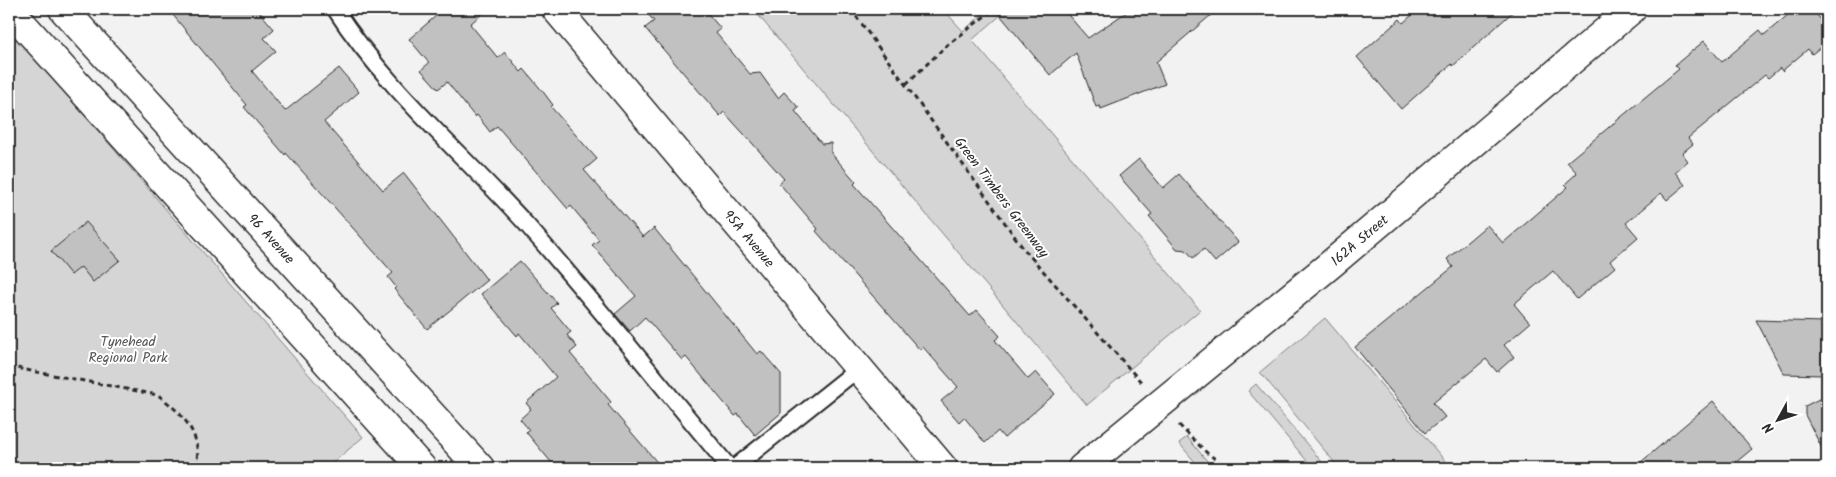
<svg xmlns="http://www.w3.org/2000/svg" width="1836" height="477" font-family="Kalam,sans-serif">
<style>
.green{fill:#d5d5d5;stroke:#808080}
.building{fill:#c1c1c1;stroke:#2b2b2b}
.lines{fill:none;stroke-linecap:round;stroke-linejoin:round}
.lane-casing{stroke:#2b2b2b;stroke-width:19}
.street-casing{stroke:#2b2b2b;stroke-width:31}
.secondary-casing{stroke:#2b2b2b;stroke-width:31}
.path{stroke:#2b2b2b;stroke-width:3;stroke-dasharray:5 4;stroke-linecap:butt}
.lane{stroke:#fff;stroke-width:15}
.street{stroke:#fff;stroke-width:28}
.secondary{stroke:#fff;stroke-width:28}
.labels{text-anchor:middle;stroke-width:4;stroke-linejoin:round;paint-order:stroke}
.street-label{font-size:14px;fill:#2b2b2b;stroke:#fff}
.park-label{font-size:14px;fill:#565656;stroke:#fff}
</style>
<rect width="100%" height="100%" fill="#f2f2f2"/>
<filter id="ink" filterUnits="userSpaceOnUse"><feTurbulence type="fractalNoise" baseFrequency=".02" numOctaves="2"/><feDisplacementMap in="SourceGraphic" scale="10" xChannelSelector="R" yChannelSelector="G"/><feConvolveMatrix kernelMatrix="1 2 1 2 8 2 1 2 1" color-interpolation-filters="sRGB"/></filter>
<g filter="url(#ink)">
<path class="green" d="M753,9H943L963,31L989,9H1008L972,40L1200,310L1087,405Z
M9,28L363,437L327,468H9Z
M1325,318L1451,468H1339L1260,372Z
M1256,384L1327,468H1313L1248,391Z
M1187,437L1213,468H1200L1179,443Z"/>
<path class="building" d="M168,9H257L274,29L264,38L276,51L252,71L285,111L339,68L359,92L324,122L383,190L404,173L487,280L427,329L394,289L396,287L388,277L393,273L286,153L285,155L244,107L247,105Z
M444,9H488L470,24L498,58L505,52L521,72L524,69L544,93L553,105L551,107L597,159L584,170L643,237L654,228L757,354L761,351L781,374V413L755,435L738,414L735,416L686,357L682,360L645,317L630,331L615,314L636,296L592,245L599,240L571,206L568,209L497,126L490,132L477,115L475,117L447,82L438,89L421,70L429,63L409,39Z
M643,9H704L721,29L716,33L750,74L760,73L778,98L784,92L799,108L795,111L822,144L831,143V153L856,182L854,184L970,316L977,310L1000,336L995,340L1028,379L1036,372L1055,394L1004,438L998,431L985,443L964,417L959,422L941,401L958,387L923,347L920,350L816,231L818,229L779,183L784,179L753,144L724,112L720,116L645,28L654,21Z
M995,9H1063L1088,38L1131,9H1218L1156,62L1165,84L1101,109L1100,106L1096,107L1076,53L1050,75Z
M1419,9H1516L1453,66L1452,64L1401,109L1357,57L1400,19L1403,23Z
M1795,9H1812L1827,27V42L1812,54L1808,49L1782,71L1780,68L1768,78L1765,75L1688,138L1693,144L1682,153L1688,161L1675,172L1685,185L1667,200L1661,193L1626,223L1638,237L1610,261L1615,267L1577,299L1553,271L1514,304L1530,323L1504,345L1514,357L1497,372L1486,359L1433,403L1445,417L1425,433L1355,347L1453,267L1447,259L1487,225L1503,243L1568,187L1565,184L1577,173L1567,162L1679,69L1675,65L1704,41L1722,62L1760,30L1764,35Z
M1139,159L1163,188L1179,174L1238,242L1215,262L1204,249L1193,258L1186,250L1177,249L1149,216L1152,214L1119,176Z
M86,222L120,260L93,282L81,267L71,275L51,251Z
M520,261L557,303L551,308L571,332L567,335L577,347L570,353L611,402L608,405L662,468H556L526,432L529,430L520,419L531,409L526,403L556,377L519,333L517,336L481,294Z
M1756,320L1823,322L1822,375L1784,374Z
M1827,395V458L1805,415V406Z
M1713,401L1752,449L1729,468H1634Z"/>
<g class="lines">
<defs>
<path id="lane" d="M335,9C387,90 462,153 526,224C596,303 662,387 730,468
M734,468L858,369"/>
<g id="street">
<path id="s1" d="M556,9L943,468"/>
<path id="s2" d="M1082,468L1331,264L1632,9"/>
</g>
<g id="secondary">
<path d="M9,9L422,468"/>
<path id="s3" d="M63,9L480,468"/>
</g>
</defs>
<use href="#lane" class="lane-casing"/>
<use href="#street" class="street-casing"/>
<use href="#secondary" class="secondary-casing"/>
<path class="path" d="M851,9L1023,248L1142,383
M906,84L945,47L994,9
M9,365L21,369L158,395C183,414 203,434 196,468
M1179,425L1207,453L1228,468"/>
<use href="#lane" class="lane"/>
<use href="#street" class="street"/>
<use href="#secondary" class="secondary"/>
</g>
</g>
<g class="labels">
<g class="street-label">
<text transform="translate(1002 197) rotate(53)" y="5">Green Timbers Greenway</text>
<text dy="5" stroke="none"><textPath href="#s3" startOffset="310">96 Avenue</textPath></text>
<text dy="5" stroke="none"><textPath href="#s1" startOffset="300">95A Avenue</textPath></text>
<text dy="5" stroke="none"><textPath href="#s2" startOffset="359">162A Street</textPath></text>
</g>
<g class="park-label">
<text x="128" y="346">Tynehead<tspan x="128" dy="16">Regional Park</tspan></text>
</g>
</g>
<rect width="1836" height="477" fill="none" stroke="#fff" stroke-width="30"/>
<rect x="15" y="15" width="1806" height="447" fill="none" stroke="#2b2b2b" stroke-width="2" filter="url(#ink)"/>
<g transform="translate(1778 420) rotate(230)" stroke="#ffffff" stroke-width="4" paint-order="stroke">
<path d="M0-4L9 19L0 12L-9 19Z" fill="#2b2b2b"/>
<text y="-8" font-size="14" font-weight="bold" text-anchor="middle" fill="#2b2b2b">N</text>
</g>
</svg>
